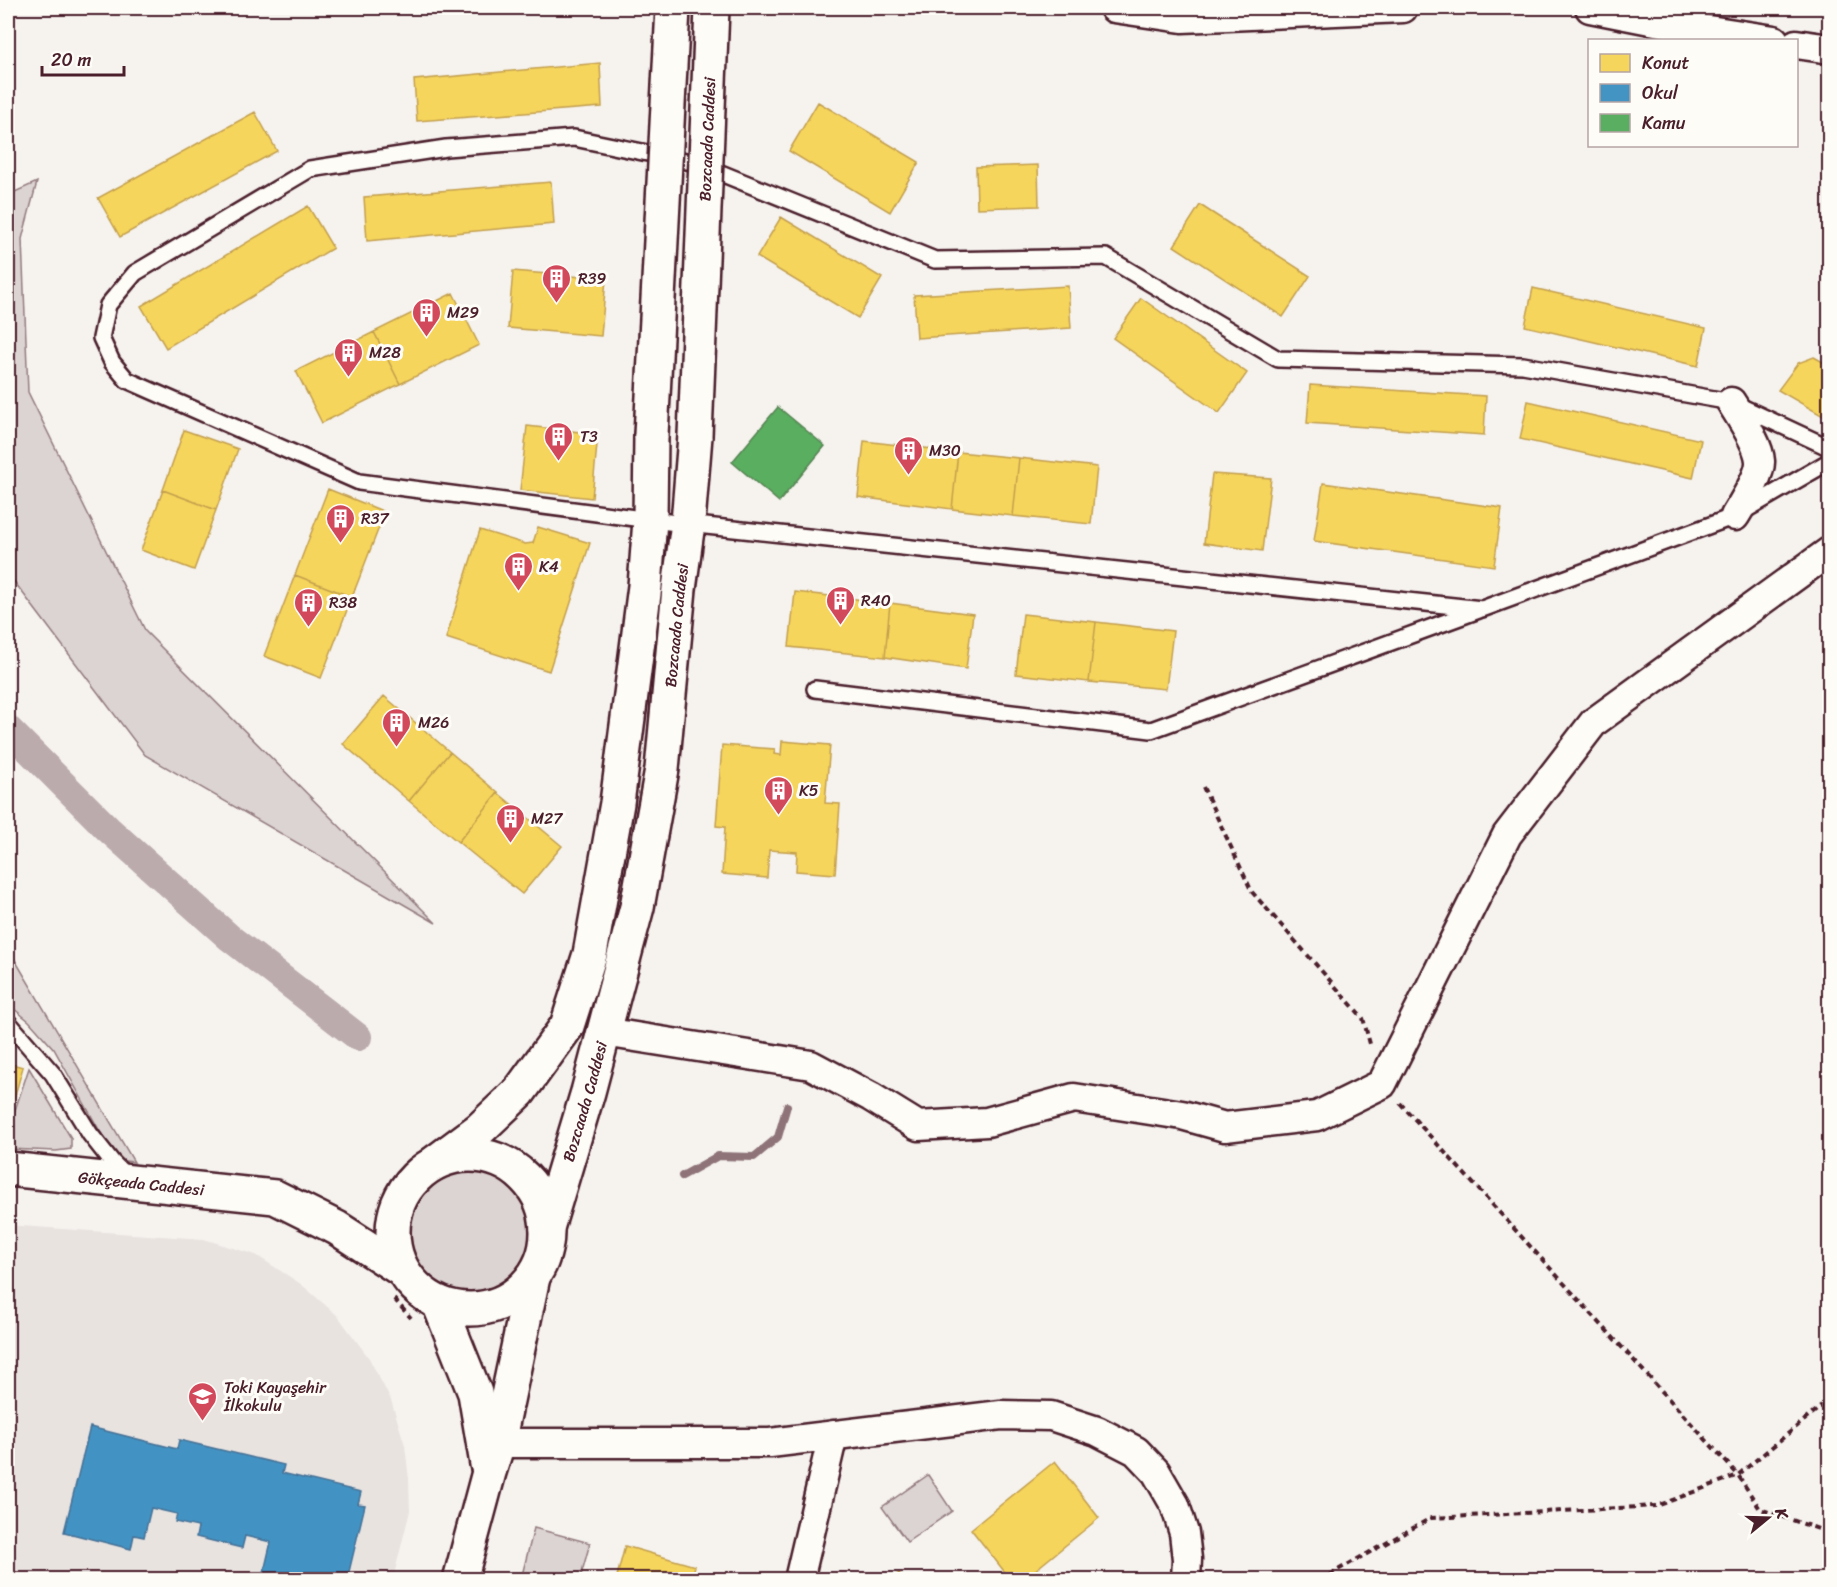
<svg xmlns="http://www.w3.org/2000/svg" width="1837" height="1587" font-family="Sriracha,sans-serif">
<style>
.built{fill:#e9e3e0}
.green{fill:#dcd4d2;stroke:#937a7e;stroke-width:1.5}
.homes{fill:#f6d55c;stroke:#c29e4d;stroke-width:1.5}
.schools{fill:#4393c3;stroke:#457095;stroke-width:1.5}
.public{fill:#5aae61;stroke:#558351;stroke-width:1.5}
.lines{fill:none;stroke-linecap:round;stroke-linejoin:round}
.stream{stroke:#8e7378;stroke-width:8}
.canal{stroke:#bbabac;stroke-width:28}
.service-casing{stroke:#4a1f2b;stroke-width:20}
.minor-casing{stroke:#4a1f2b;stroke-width:33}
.tertiary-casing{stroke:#4a1f2b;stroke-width:38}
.path{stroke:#4a1f2b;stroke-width:4;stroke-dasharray:6 4.5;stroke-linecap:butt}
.service{stroke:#fdfcf7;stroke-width:15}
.minor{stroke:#fdfcf7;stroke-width:28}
.tertiary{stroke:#fdfcf7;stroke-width:33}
.tertiary-bridge-casing{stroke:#4a1f2b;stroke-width:38;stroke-linecap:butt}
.tertiary-bridge{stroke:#fdfcf7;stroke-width:33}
.labels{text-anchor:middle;stroke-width:6;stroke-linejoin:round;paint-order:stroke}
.street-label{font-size:16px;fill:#4a1f2b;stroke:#fdfcf7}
.poi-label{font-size:16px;fill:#4a1f2b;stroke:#fdfcf7;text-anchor:start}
</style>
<rect width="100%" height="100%" fill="#f6f3ef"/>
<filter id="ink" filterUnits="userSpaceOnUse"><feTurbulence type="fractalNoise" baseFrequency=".0167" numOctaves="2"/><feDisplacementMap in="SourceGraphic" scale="12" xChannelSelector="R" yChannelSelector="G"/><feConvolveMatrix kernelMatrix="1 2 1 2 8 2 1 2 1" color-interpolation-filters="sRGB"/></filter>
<g filter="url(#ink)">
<path class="built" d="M8,1225L204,1239L256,1255L301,1284L338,1316L369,1358L391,1400L405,1445L409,1479L410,1511L393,1579H8Z"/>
<path class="green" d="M37,182L22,239L28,392L146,632L436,923L145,755L13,580L8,568V195Z
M8,948L134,1162L116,1160L54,1049L29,1021L8,1004Z
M29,1068L71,1138V1149L56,1151L8,1149V1131Z
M410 1232a61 61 0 1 1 122 0a61 61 0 1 1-122 0Z
M928,1475L952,1511L907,1542L882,1507Z
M534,1528L590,1543L580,1579H521Z"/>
<path class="homes" d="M600,63L602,107L417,121L414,80Z
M818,102L919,162L890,212L789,151Z
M255,112L277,151L120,237L98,198Z
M1038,165L1039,206L977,208L976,167Z
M551,182L554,224L367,241L364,197Z
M1200,205L1310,276L1283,317L1174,246Z
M308,206L333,248L166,348L141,306Z
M781,217L882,278L858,318L757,257Z
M513,271L606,279L601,336L508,328Z
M1068,286L1071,328L917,338L914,295Z
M1533,288L1706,328L1698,366L1525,326Z
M453,293L479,345L400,384L374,332Z
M1141,298L1247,373L1219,413L1113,338Z
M374,332L400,384L322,423L296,371Z
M1814,357L1830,366V420L1778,390L1798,363Z
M1310,385L1486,396L1484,435L1307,423Z
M1528,401L1701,440L1693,478L1520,439Z
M527,426L598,434L592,498L520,490Z
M184,430L238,449L216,510L163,490Z
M864,441L958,452L952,509L858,497Z
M958,452L1019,458L1013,516L952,509Z
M1019,458L1097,467L1091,524L1013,516Z
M1212,474L1271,478L1262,551L1204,543Z
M1323,483L1502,508L1494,566L1314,541Z
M328,489L385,512L352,597L295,575Z
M163,490L216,510L194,570L141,550Z
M538,527L590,543L549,671L446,638L480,530L525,544L533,543Z
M295,575L352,597L321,678L264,656Z
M795,592L890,603L885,657L789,647Z
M890,603L973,614L966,669L885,657Z
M1023,614L1096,622L1089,682L1016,674Z
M1096,622L1173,631L1166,689L1089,682Z
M384,696L450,752L409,801L343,744Z
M782,741L830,745L825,803L840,804L835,874L796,871L797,852L769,850L767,878L722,874L725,827L716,826L722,745L775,749L774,754L781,755Z
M450,752L498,793L458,842L409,801Z
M498,793L562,846L522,894L458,842Z
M8,1063L23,1067L8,1120Z
M1055,1461L1099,1518L1023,1580H1011L971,1529Z
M625,1546L695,1566L691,1580H616Z
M899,1573L904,1580H891Z"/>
<path class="schools" d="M90,1427L177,1449L179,1440L284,1465L282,1473L361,1492L358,1504L365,1505L347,1580H262L271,1542L245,1536L242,1548L196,1537L198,1527L175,1522L177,1514L151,1508L144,1537L134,1535L131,1549L64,1532Z"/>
<path class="public" d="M778,407L825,446L779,502L732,462Z"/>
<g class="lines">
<path class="stream" d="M1829,8H1830
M682,1176L718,1156L754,1157L778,1137L787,1106"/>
<path class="canal" d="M8,729L108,829L230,938L358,1037"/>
<defs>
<path id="service" d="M1830,448L1731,402L1523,365L1278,359L1106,257L935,260L696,163L574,138L446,148L310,169L135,273L108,305L101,338L112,362L127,380L359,482L650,520L1482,609L1735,516L1830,461
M815,689L1151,730L1479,610
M8,1022L53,1074L90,1134L112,1162L128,1178"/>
<path id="minor" d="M1114,8L1182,18L1403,8
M1590,8L1676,25L1774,40
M1796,44L1830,49
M1731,402C1740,417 1759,444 1760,461C1761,475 1742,504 1735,516
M604,1032L811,1065L871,1097L918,1126L987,1122L1074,1098L1182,1115L1225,1127L1317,1116L1382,1084L1507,835L1594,722L1830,551
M498,1443H770L1001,1415L1051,1416L1097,1431L1136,1451L1156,1472L1175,1505L1184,1533L1187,1559L1186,1580
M799,1580L833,1435"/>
<g id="tertiary">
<circle cx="470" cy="1232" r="77"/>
<path d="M433,1164L480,1129L519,1092L567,1026L590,954L617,803L645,586L650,520L651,435"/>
<path id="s1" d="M8,1169L275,1197L337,1228L402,1270"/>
<path id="s2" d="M547,1228L588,1092L637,907L662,769L679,589L688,523L695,436"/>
<path d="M439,1303L475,1393L487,1464"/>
<path d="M460,1580L489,1472L498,1443L533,1277"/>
</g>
</defs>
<use href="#service" class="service-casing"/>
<use href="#minor" class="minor-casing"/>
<use href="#tertiary" class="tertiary-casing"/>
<path class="path" d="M1203,787L1252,892L1363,1018L1370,1044
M1400,1103L1738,1475L1760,1509L1830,1533
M394,1299L411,1318
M1320,1580L1431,1518L1657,1506L1738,1475L1830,1399"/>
<use href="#service" class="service"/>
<use href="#minor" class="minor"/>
<use href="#tertiary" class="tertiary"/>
<defs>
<g id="tertiary-bridge">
<path d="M651,435L673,8"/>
<path id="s3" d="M695,436L712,8"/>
</g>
</defs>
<use href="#tertiary-bridge" class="tertiary-bridge-casing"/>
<use href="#tertiary-bridge" class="tertiary-bridge"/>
</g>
</g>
<defs>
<symbol id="building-pin" viewBox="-11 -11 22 30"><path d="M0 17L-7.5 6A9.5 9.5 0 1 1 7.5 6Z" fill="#d1495b" stroke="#fdfcf7"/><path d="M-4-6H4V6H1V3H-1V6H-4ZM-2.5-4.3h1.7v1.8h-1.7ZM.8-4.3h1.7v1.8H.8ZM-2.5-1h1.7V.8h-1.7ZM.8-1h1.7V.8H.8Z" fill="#fff"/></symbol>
<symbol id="school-pin" viewBox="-11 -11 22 30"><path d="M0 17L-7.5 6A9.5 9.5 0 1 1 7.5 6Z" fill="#d1495b" stroke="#fdfcf7"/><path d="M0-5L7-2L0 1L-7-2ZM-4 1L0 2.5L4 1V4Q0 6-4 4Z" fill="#fff"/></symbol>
</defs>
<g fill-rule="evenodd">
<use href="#building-pin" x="540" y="262" width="33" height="45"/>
<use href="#building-pin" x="410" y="296" width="33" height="45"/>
<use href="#building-pin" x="332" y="336" width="33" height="45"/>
<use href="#building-pin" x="542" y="420" width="33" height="45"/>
<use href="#building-pin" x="892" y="434" width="33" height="45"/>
<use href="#building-pin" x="324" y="502" width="33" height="45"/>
<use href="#building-pin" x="502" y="550" width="33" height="45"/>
<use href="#building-pin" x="824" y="584" width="33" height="45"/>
<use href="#building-pin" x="292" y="586" width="33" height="45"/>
<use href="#building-pin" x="380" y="706" width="33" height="45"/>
<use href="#building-pin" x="762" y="774" width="33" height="45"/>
<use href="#building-pin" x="494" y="802" width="33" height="45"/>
<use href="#school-pin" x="186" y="1380" width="33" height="45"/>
</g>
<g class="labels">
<g class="street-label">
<text dy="6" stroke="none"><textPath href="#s3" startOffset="297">Bozcaada Caddesi</textPath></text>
<text dy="6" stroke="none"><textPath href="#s2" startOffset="618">Bozcaada Caddesi</textPath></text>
<text dy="6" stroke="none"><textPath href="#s2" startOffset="132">Bozcaada Caddesi</textPath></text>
<text dy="6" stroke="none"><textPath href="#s1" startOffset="134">Gökçeada Caddesi</textPath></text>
</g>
<g class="poi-label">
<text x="578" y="284">R39</text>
<text x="447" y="318">M29</text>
<text x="369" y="358">M28</text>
<text x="580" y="442">T3</text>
<text x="929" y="456">M30</text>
<text x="361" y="524">R37</text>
<text x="539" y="572">K4</text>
<text x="861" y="606">R40</text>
<text x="329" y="608">R38</text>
<text x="418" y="728">M26</text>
<text x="799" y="796">K5</text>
<text x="531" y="824">M27</text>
<text x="224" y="1393">Toki Kayaşehir<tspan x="224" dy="18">İlkokulu</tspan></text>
</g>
</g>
<rect width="1837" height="1587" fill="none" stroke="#fdfcf7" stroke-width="30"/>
<rect x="15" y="15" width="1807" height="1557" fill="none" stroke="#4a1f2b" stroke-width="2" filter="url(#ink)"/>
<rect x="1588" y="39" width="210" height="108" fill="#fdfcf7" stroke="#b5a4a5" stroke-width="1.5"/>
<rect x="1600" y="54" width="30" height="18" fill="#f6d55c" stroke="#b5a4a5" stroke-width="1.5"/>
<text x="1642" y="69" font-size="18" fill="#4a1f2b">Konut</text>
<rect x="1600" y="84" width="30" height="18" fill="#4393c3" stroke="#b5a4a5" stroke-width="1.5"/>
<text x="1642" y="99" font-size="18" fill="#4a1f2b">Okul</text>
<rect x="1600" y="114" width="30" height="18" fill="#5aae61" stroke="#b5a4a5" stroke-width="1.5"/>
<text x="1642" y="129" font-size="18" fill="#4a1f2b">Kamu</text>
<g transform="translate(1768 1518) rotate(71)" stroke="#fdfcf7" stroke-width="4.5" paint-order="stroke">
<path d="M0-4.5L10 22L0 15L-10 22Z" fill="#4a1f2b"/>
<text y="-9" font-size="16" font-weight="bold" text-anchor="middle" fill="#4a1f2b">K</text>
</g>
<path d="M42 66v9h82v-9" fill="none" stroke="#4a1f2b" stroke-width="3"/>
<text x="51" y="66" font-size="18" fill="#4a1f2b" stroke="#fdfcf7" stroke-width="4.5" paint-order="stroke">20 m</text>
</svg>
